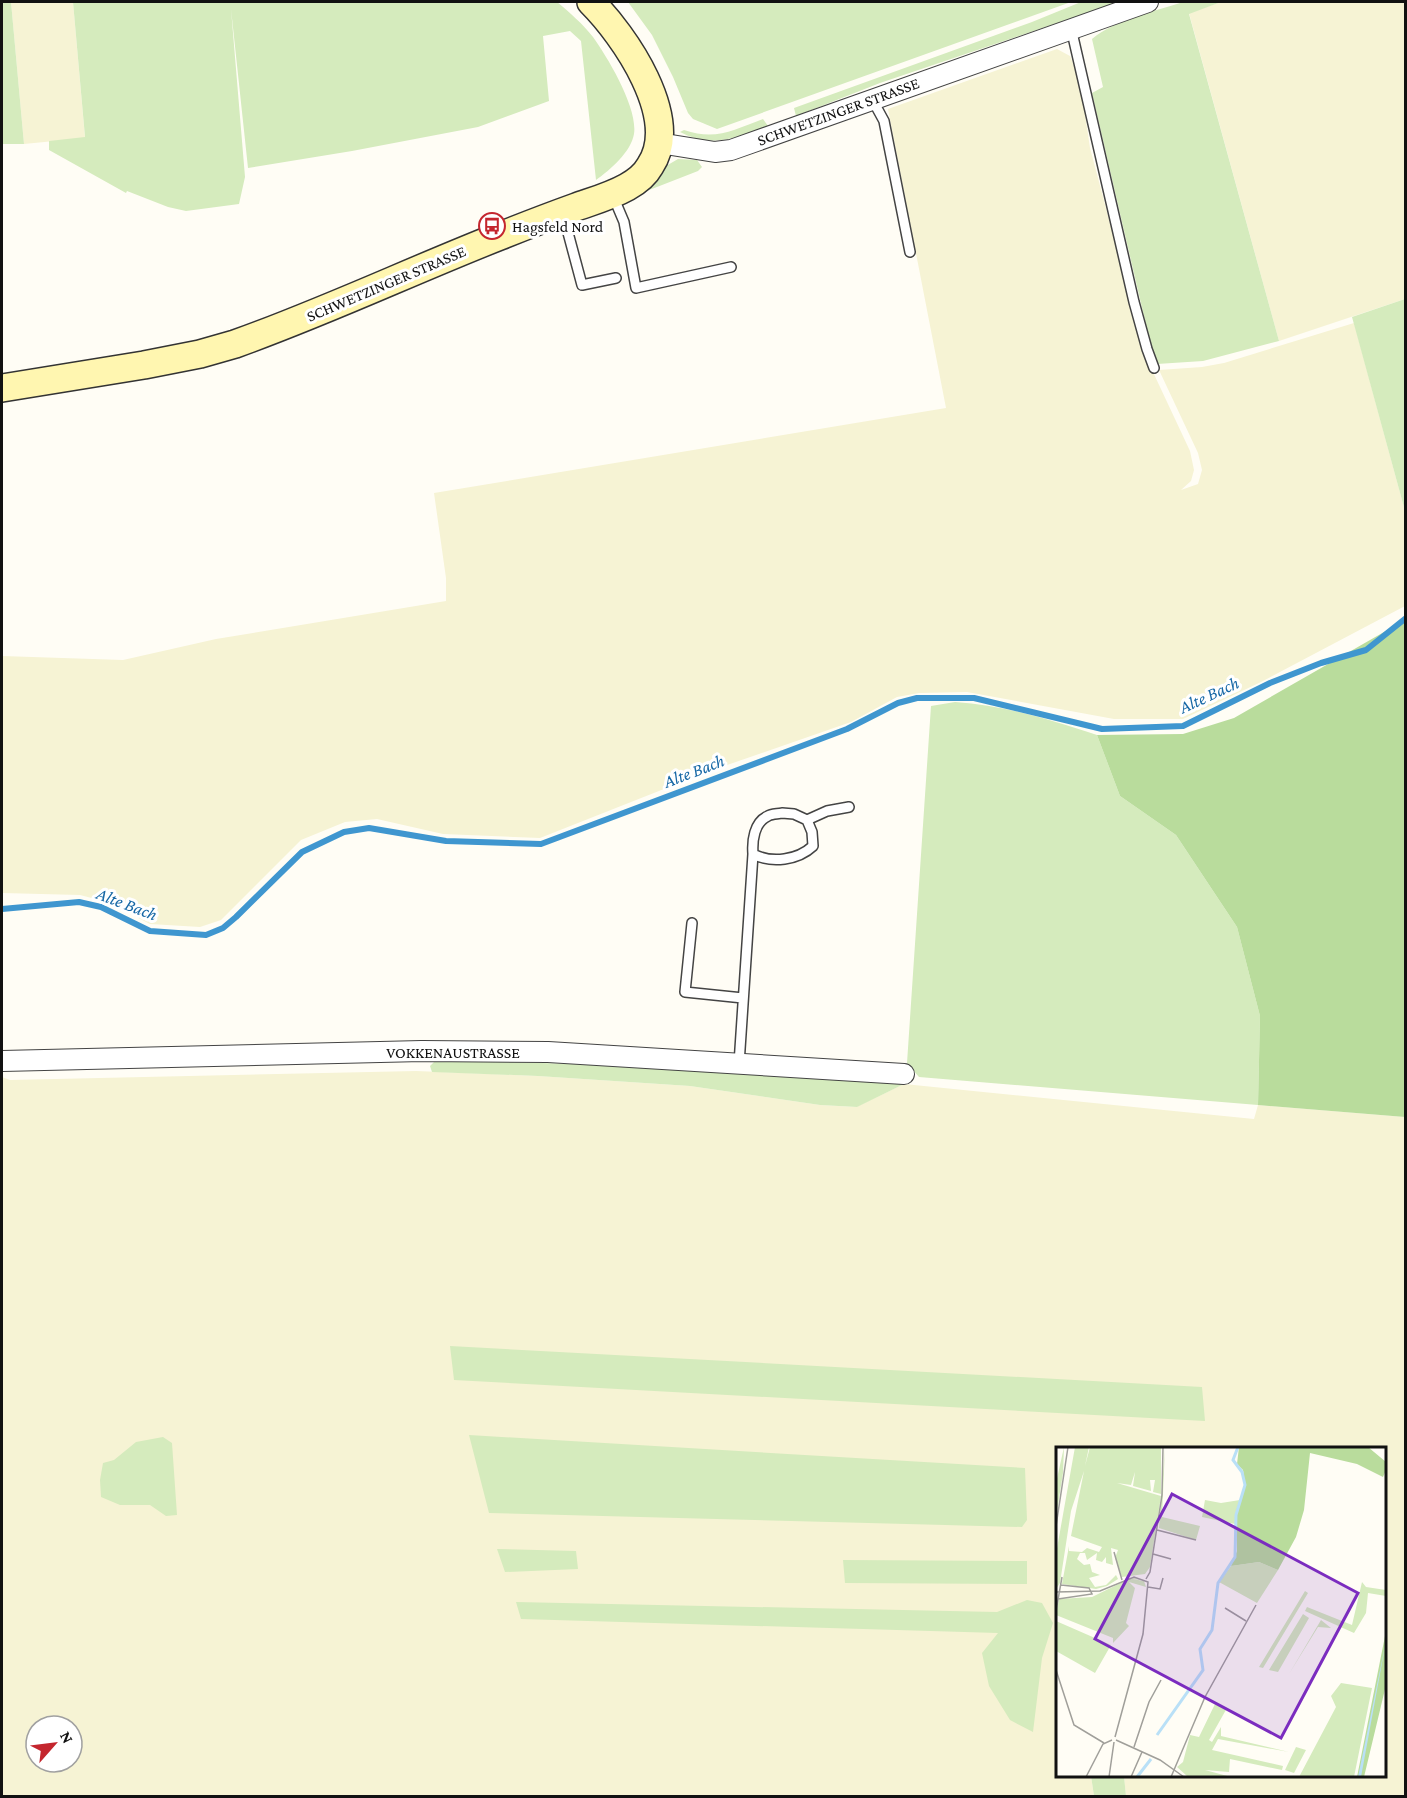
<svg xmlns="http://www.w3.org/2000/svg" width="1407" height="1798" font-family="'Crimson Pro',serif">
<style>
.farmland{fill:#f6f3d4;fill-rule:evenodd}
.green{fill:#d5ebbd}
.forest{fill:#b9dc9c}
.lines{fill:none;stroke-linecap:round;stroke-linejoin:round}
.stream{stroke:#3f96cf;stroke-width:6}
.lane-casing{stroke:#444;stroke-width:12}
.street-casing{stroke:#444;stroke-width:22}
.secondary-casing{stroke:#333;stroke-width:30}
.lane{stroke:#fff;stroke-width:9}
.street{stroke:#fff;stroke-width:20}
.secondary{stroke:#fff6b0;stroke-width:27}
.labels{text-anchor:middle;stroke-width:6;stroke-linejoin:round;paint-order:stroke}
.street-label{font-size:16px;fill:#111;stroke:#fff}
.poi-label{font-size:16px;fill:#111;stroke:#fff;text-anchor:start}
.water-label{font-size:18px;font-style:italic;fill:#1768a6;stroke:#fff}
.inset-river{fill:none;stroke:#b9e0f7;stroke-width:3}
.inset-road{fill:none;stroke:#a09f9a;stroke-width:1.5}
.view{fill:#7b2cbf;fill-opacity:0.15;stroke:#7b2cbf;stroke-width:3}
.inset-edge{fill:none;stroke:#111;stroke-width:3}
</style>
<rect width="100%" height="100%" fill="#fffdf5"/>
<path class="farmland" d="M11,2H73L85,138L24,144Z
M1221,2H1405V299L1279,341L1189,13Z
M1057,49L1070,56L1080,80L1090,148L1145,355L1190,451L1194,470L1191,481L1181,490L1198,484L1202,470L1198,453L1159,370L1202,367L1224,363L1354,323L1405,511V606L1261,682L1183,719H1114L967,692L919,693L897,697L851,722L707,772L540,838L443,834L377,819L345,822L301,840L221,920L200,927L150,924L107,902L80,895L2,893V656L123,660L216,639L446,601V578L434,493L946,408L888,109Z
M416,1071L538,1076L690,1086L820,1105L856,1107L904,1084L1254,1119L1258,1105L1405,1117V1796H1126L1124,1776H1384V1448H1058V1776H1091L1094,1796H2V1077L10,1080ZM36,1726H72V1762H36Z"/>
<path class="green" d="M2,2H11L24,144H2Z
M73,2H557C569,12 583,24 593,37C608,58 638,108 634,134C631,152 610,170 596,180L581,41L570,31L543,36L549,101L478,127L352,151L248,168L231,9L245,177L239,204L186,211L168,207L127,191L126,193L49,150V141L85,137Z
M628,2H1071L717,129L693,119L688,113L673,77L652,35Z
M1081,2H1119L880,83L796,116L794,108L1032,22Z
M1183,2H1221L1189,14L1279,341L1203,361L1157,364L1153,355L1092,93L1103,87L1092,39C1115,20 1155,11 1183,2Z
M763,119L768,126C737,137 712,149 680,132L684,130C716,141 733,130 763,119Z
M678,159L697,160L702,167L698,171L639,194L666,166Z
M1405,299H1406L1405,511L1352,317Z
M955,702C1007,706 1048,719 1097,735L1120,796L1176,835L1237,927L1260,1016L1258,1105L919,1077L907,1063L931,706Z
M436,1060L575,1064L904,1084L857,1107L820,1105L690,1086L538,1076L432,1072L430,1066Z
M450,1346L1202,1387L1205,1421L454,1380Z
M469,1435L1025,1468L1027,1520L1022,1527L489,1513Z
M163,1437L172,1443L177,1515L166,1516L150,1505H120L101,1497L100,1480L103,1463L114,1460L136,1442Z
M497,1549L576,1551L578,1569L505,1572Z
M843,1560L1027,1561V1584L845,1583Z
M1027,1600L1042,1603L1053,1623L1042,1658L1033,1732L1010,1720L989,1686L982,1653L998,1633L521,1619L516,1602L997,1612Z
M1091,1776H1124L1126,1796H1094Z"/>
<path class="forest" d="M1405,620V1117L1258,1105L1260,1016L1237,927L1176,835L1120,796L1097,735L1183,734L1234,718Z"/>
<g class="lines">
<path class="stream" d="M2,909L79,902L101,907L150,931L206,935L223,928L236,917L302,852L344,832L369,828L446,841L541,844L847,729L898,703L917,698H974L1102,729L1183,726L1270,683L1321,663L1366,650L1406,618"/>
<defs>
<path id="lane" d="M1071,28L1134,302L1147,349L1154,368
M872,99L884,121L910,252
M613,196L624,222L636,288L731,267
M563,214L582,285L616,278
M782,813L794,814L807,820L812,832L813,846C798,860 772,864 753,854C752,841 754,822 768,816C771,814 778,814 782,813Z
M807,820L827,811L849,807
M692,923L685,992L743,998
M739,1064L753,854"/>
<path id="street" d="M659,143L715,152L731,150L1148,2
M2,1061L422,1051L548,1052L904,1074"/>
<path id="secondary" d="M2,388L144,365L200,354L235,344C325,312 411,271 500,236C525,226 551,216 576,207C593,201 611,196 627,187C636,182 645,175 650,166C682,118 624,35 591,2"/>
</defs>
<use href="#lane" class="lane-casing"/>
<use href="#street" class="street-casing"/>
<use href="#secondary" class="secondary-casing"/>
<use href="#lane" class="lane"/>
<use href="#street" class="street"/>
<use href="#secondary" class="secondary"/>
</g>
<defs>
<symbol id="bus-ring" viewBox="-11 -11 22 22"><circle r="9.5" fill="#fff" stroke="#c4262e" stroke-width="1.5"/><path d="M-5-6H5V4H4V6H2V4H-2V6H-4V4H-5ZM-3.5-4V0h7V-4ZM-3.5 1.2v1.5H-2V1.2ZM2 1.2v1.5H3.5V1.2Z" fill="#c4262e"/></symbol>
</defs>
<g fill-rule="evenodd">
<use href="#bus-ring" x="477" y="211" width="30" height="30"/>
</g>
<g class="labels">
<g class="street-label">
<text transform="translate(838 111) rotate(-20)" y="6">SCHWETZINGER STRASSE</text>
<text transform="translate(386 283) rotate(-23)" y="6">SCHWETZINGER STRASSE</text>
<text x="453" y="1058">VOKKENAUSTRASSE</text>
</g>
<g class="poi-label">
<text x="512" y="232">Hagsfeld Nord</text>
</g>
<g class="water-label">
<text transform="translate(1209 695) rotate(-25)" y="6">Alte Bach</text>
<text transform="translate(694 771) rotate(-21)" y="6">Alte Bach</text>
<text transform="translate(127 904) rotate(21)" y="6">Alte Bach</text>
</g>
</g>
<g transform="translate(1056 1447)">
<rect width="330" height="330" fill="#fffdf5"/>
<path d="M8,0L7,26L0,70V36ZM19,0H33L29,19L34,0H105V47L97,45L99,33H94L95,44L77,39L79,25L75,38L61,36L105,49L94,120L89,127L66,130L59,111L62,103L55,101L57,118L50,116V110L46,115L40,113L41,106L31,113L29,106H24L21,112L28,118L34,117L36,125L44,128L33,131L39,140L50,138L60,128L62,132L51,139L40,142L6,137L13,99V104L26,105L31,101L43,105L46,100L15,89L28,24L15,64L4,136L0,142V107ZM109,0L106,70L144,79L140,93L103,81ZM149,53L165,56L184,53L179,77L146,70ZM203,115L222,123L201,156L163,135L175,119ZM73,132L78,131L88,133L76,132L88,134L90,140L73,135L79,141L70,176L73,179L57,196V191L0,168L3,152L36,150ZM306,135L310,140L330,143V149L312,146L310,166L298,186L249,164L251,160L296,178ZM249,144L252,146L207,221L203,220ZM247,167L253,171L222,225L213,223ZM265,173L275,181L262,180L233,227ZM0,174L55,198L39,226L0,204ZM285,236L316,241L298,330H243L280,260L275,249ZM159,257L171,261L153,293L156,295L165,280V289L233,305L162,292L156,303L227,319L226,323L174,312L173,325L149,323L175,330L131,329L121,320L127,315L134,288L143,290ZM240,300L250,303L238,326L229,323Z" fill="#d5ebbd"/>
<path d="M183,0H312L330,15V23L327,30L301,17L254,6L248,63L240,90L222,123L203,115L175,119L181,104L180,64L189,38L187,23L181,17ZM330,184V238L308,330H301Z" fill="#b9dc9c"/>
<path d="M330,194L305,330H302L322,233Z" fill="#b9e0f7"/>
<path class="inset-river" d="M101,288L147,223L144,202L156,183L162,136L179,110L180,68L189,38L186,25L177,13L182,0M81,330L95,312"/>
<path class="inset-road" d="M0,79L12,0M101,83L140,93M58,105L66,133M97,107L115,112M90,132L94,125L106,48L107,0M92,140L104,142L107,131M0,145L44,144L78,130L92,135L87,187L59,290M2,152L36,147L33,141L5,138M169,161L190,174M0,164L6,130M0,223L18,278L48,296M60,293L104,313L128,330M78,300L93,255L105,233M30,330L47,297L56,293M53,330L58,295M75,330L86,305M115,330L149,250L200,158"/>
<path class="view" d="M116,47L302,146L225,291L39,192Z"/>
<rect width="330" height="330" class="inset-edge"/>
</g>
<rect width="1407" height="1798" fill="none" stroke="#111111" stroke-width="6"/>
<g transform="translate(54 1744) rotate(62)"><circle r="28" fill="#ffffff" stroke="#a0a0a0" stroke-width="1.5"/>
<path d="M0-4.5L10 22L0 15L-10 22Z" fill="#c4262e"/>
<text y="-9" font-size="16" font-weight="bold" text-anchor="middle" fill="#111111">N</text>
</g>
</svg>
